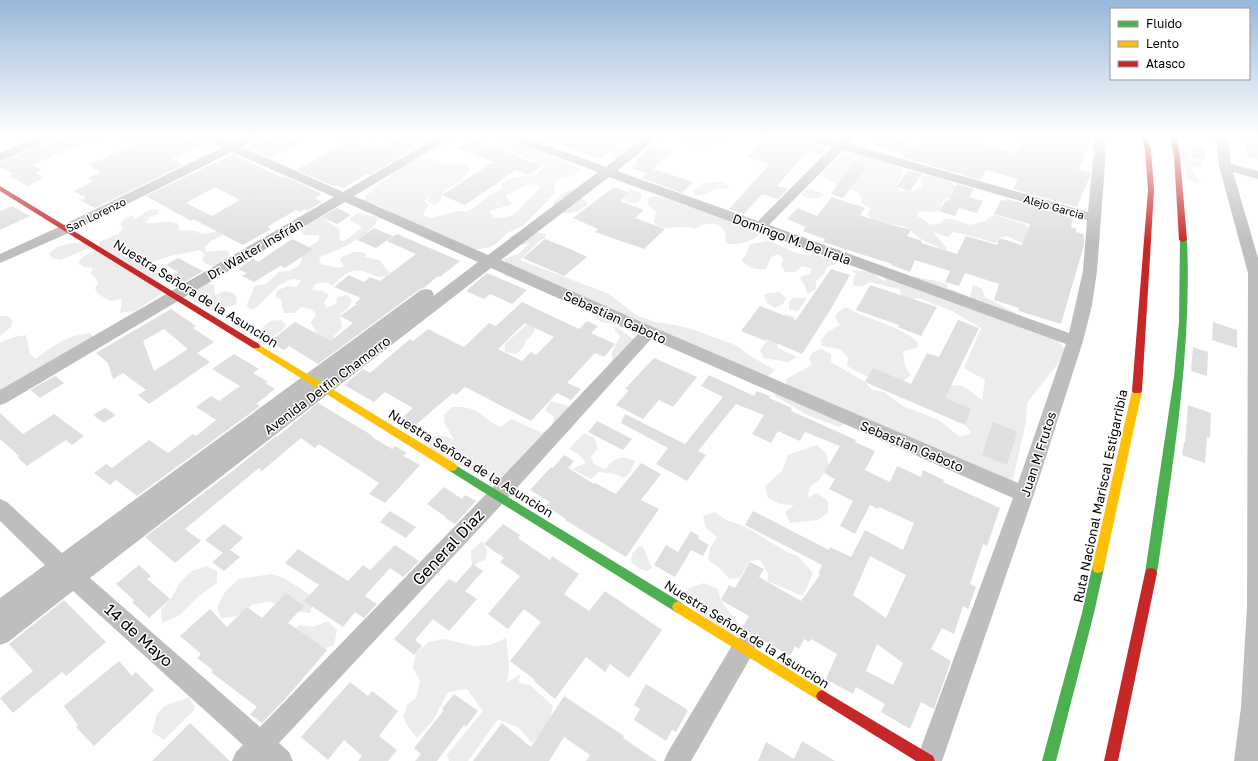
<svg xmlns="http://www.w3.org/2000/svg" width="1258" height="761" font-family="'Golos Text',sans-serif">
<style>
.green{fill:#ececec;fill-rule:evenodd}
.building{fill:#dfdfdf;fill-rule:evenodd}
.lines{fill:none;stroke-linecap:round;stroke-linejoin:round}
.street{fill:#bebebe;fill-rule:evenodd}
.fast{fill:#4caf50;fill-rule:evenodd}
.slow{fill:#ffc107;fill-rule:evenodd}
.jam{fill:#c62828;fill-rule:evenodd}
.labels{text-anchor:middle;stroke-width:3;stroke-linejoin:round;paint-order:stroke}
.far-street-label{font-size:11px;fill:#000;stroke:#fff}
.street-label{font-size:13px;fill:#000;stroke:#fff}
.near-street-label{font-size:16px;fill:#000;stroke:#fff}
</style>
<rect width="100%" height="100%" fill="#fff"/>
<path class="green" d="M684,136H723L722,138L718,137L713,143L704,148L695,147L704,141H689L683,138Z
M500,141L520,142L576,167L581,171C572,178 563,176 554,182L556,192L523,226L507,233L496,244L488,248L477,249L458,247L398,217L380,206L364,202L365,197L374,188L402,166L416,159H431L436,162L452,164H464L470,168L462,180L443,192L440,201L435,205L428,202L429,197L424,201L429,205L424,211V216L431,218L458,211H467L474,208L490,195L503,188L501,184C506,181 510,178 516,177C530,174 534,179 544,166L518,154L501,149L497,145ZM537,184L539,188L515,214L506,217L494,218L489,211L513,204L508,200L506,195L527,185Z
M636,143L641,146L622,161L613,160L611,152L613,148L617,147L624,149Z
M1180,148L1188,150L1191,158L1203,163L1202,167H1194L1192,169L1196,177L1203,182L1196,183L1186,179Z
M848,153C858,153 894,164 903,169V174L896,185L900,191L909,192L921,187L922,184L920,178C929,171 950,180 957,188L952,197L944,200L939,210L932,212L919,211L917,216L926,221L930,225L941,223L944,219H953L970,225L985,221L989,217L995,215L1025,224L1033,235L1028,246L1007,236L998,238L996,243L967,235L953,232L948,237L933,232L946,247V250H944L922,240L906,227L893,224L889,231L868,216L867,214L871,209L862,203L859,193L824,178L823,173C831,163 836,158 848,153Z
M723,182L729,186L726,189L717,188L704,195H695L694,190L705,183Z
M576,188L581,192L575,196L583,199L588,204C575,214 564,219 553,203L561,194Z
M628,188L642,194L641,199L636,203L627,202L623,199L630,194Z
M813,189L824,195C817,200 809,199 802,196V194L805,190Z
M655,196C672,198 686,210 703,207L755,230L759,235C749,242 738,246 726,243C726,239 726,234 724,230C717,220 704,223 695,229C678,223 666,233 654,223L656,212L647,203L649,198Z
M159,209L158,214L149,218L147,223C158,224 170,218 179,225V230L196,231L202,234L221,231V236L211,241L205,247L206,252L226,250L230,254C223,265 212,271 202,260L204,254L200,250L170,256L149,263L152,268L167,273L157,278L164,292L135,311L120,313L122,299L110,301L98,294L95,289L98,283L95,277L90,274L93,268L84,267L78,263L83,257L100,247L99,242L118,234L123,228L120,224L124,219L133,215L135,219L149,210Z
M359,213L376,217L378,220C371,235 336,252 319,257L321,264L338,268L344,266L340,260L341,258C349,253 357,249 366,254L365,257L380,260C382,265 388,269 389,273L386,276C377,279 374,275 366,272C352,267 341,276 333,286L326,282L315,284L312,290L322,291L329,295L324,302L326,308L336,304L337,297L347,295L352,300L348,308L340,314L342,328L334,336V341C322,342 315,332 311,322L316,314L311,309L302,307L294,313H284L282,306V300L275,297L278,290L288,286L297,287L301,280L292,279C285,282 278,285 273,291C264,299 263,303 252,310L246,306L255,286L266,284L279,272L289,271L298,266L302,260L300,254L319,240V235H305L302,233L307,223L319,215L340,230L339,240L343,241L349,238L362,227L351,221V217Z
M536,232L545,234L546,237L538,242L520,260L609,294L636,315L655,322L675,325L695,330L735,345L752,357L775,370L766,378L643,329L601,322L576,299L527,280L505,276L502,270L507,265L504,259L518,254L530,243L521,245L508,238L516,234Z
M768,241C779,244 789,251 800,254C815,257 823,252 836,264L828,266L823,275L816,281V289L807,294L805,286L800,279L802,276L810,274L812,269L802,266L795,272H785L781,266L783,259L778,254L771,257L766,269C754,270 751,269 741,260L746,255L750,244Z
M83,242L93,246L61,260L52,258L49,254C58,243 70,244 83,242Z
M851,270L871,272L886,282L884,276C906,274 926,278 947,284L948,288L970,297L973,284L982,289L985,297L1050,331L1067,352L1027,403L1026,421L1011,488L853,419L839,427L805,414L774,395L787,389L786,379L812,365L809,359L813,352L821,349L831,354V362L865,382L872,390L884,392L903,406L939,420L960,437L971,433L958,414L937,398L947,386C965,383 968,390 982,400L985,380L964,368L981,328L952,311L931,303L919,298L912,299L901,296L900,289H898L870,282L863,286H854L853,279L856,274Z
M207,283L214,285L215,295L225,291L233,293L237,298L236,305L212,311L189,298L191,293Z
M779,292L786,298L783,304L775,308L767,303L764,295L769,293Z
M793,298H807L798,311L789,310V303Z
M846,307C869,321 897,324 918,342L917,348L903,351L905,367L911,375C906,379 899,385 891,385C883,385 854,370 847,366L848,358L840,349L822,346L821,340L828,332L840,325L835,317L838,312Z
M785,314L795,317L777,345L778,348L797,357L788,362L764,358L760,350L784,319Z
M0,316H8L13,321L10,328L0,336Z
M281,320L286,325L281,331L264,345L254,335L270,321Z
M525,321L536,327L533,334L525,341L524,347L516,354L505,352V344L526,325Z
M616,327C624,331 628,337 638,342L623,358L612,361V353L620,336L614,330Z
M89,333L93,337L0,391V343L14,337L26,335L30,354L35,359C56,345 63,337 89,333Z
M551,401L568,406L571,415L502,485L424,448L430,437L444,436L454,440L445,424L444,415L452,407C482,406 478,417 501,427L511,419L542,433L553,426L554,417L545,410Z
M584,433L594,438L598,448L591,457L594,464L605,469C616,457 621,455 635,461L630,473L624,478L615,474L599,472L591,479L572,469L586,463L578,454L569,449Z
M817,445L826,453L829,465L820,479L810,487L807,498L817,493L828,501V513L818,520L790,523L785,512L794,505L780,504L768,498L765,486L782,471L788,455Z
M715,512L726,520L739,524L749,529L785,551L798,556L813,573L803,596L767,581L768,573L760,560L750,561L740,577L729,579L720,568L708,560L710,548L717,537L706,528L703,516Z
M482,541L487,550L486,559L472,566L471,551Z
M639,546L643,547L652,568L647,571L640,569L631,562L632,554Z
M206,566L217,571V583L200,595L180,615L162,623L161,610L172,597L179,584L190,572Z
M271,574L284,578L315,598L310,613L294,611L283,605L269,602L253,604L238,616L221,618L217,606L225,592L239,579Z
M704,583L718,589L721,601L743,629L734,637L678,597L690,588Z
M328,621L337,630L334,645L318,651L287,637L299,625L313,627Z
M506,638L509,667L507,683L520,674L519,683L530,685L553,706L549,724L532,743L519,728L498,719L468,761H449L447,755L483,711L467,689L448,692L432,722L417,738L407,725L403,717L407,705L416,698L420,681L413,668L416,653L429,642L444,639L474,646L490,645Z
M189,697L195,709L164,740L152,732L157,714L165,706Z"/>
<path class="building" d="M65,136H98L33,165L42,170L35,173L44,178L27,186L9,176L13,174L0,167V162Z
M133,136H184L202,144L172,159L183,165L95,208L80,200L86,198L74,191L94,181L88,178L101,172L88,165L131,146L121,142Z
M275,136H282L297,143L270,158L246,147L262,139L266,141Z
M400,136H424L411,144L417,146L407,153L370,175L367,174L344,188L337,185L334,186L296,170L350,140L365,146L371,143L382,147Z
M540,136H631L601,159L540,138Z
M767,136H800L803,139L826,147L820,154L808,151L777,186L788,189L778,199L762,194L744,214L729,209L770,164L747,157Z
M881,136H895L892,139L920,147L921,136H981L977,142L1015,153L1025,136H1082L1092,139L1079,169L1090,172V176L1077,207L1013,189L1018,179L986,170L980,180L902,157L904,154L874,146Z
M1243,136H1258V160L1248,157Z
M471,139L504,151L542,166L529,175L516,170L465,205L442,195L493,162L457,148Z
M1191,144L1204,146L1205,160L1192,158Z
M652,146L671,152L653,169L693,182L682,193L642,178L647,173L631,168L638,162L635,161Z
M233,154L282,178L284,176L322,194L314,198L322,202L307,211L305,209L300,212L296,210L267,227L271,229L243,245L193,219L191,221L146,196ZM215,187L240,200L212,216L186,203Z
M853,163L867,167L843,198L831,194Z
M908,170L922,174L910,191L896,187Z
M957,184L974,189L969,197L983,201L977,213L959,208L955,216L939,211L946,200L948,201Z
M614,187L630,193L620,201L644,210L635,218L665,229L644,249L595,232L598,229L573,218Z
M832,197L865,208L860,215L893,226V225L911,230L907,236L922,241L921,243L957,254L966,236L997,245L999,238L1022,245L1030,224L994,214L1001,200L1006,201L1007,199L1073,218L1071,227L1077,229L1076,232L1084,234V245L1061,324L1019,311V308L994,300L999,284L965,273L959,286L945,282L950,271L915,260L910,272L891,265L892,264L823,242L825,239L803,231L806,227L787,219L798,208L817,216Z
M12,206L30,216L0,230V211Z
M337,208L351,215L337,224L322,217Z
M374,228L393,236L376,248L357,240Z
M397,234L460,261L440,277L438,276L424,288L420,289L318,364L289,346L284,350L269,342L295,322L331,341L353,323L340,316L357,304L355,303L361,298L334,287L349,275L364,282L370,277L380,281L416,254L387,241Z
M292,239L313,249L285,268L280,266L254,282L242,276L247,273L238,269L253,259L258,262Z
M545,239L570,249L587,257L564,276L523,258Z
M178,258L203,271L181,284L169,277L178,272L166,265Z
M831,269L850,275L829,312L802,354L767,339L766,341L741,331L760,306L796,320Z
M487,273L508,282L527,290L512,304L490,294L484,299L466,291Z
M870,285L937,307L921,336L898,327L899,325L856,310Z
M522,302L579,329L587,321L598,326L591,333L615,344L604,357L595,353L567,383L581,389L571,400L557,393L531,421L465,387L456,395L453,393L413,427L401,419L413,408L385,392L374,402L344,385L363,369L370,373L410,339L413,341L428,329L464,347L489,323L496,326ZM525,323L554,337L536,355L531,352L522,361L498,349Z
M171,309L196,326L193,328L214,342L197,353L210,362L149,404L138,395L146,390L123,373L113,379L108,363L96,353ZM164,329L188,349L154,371L143,341Z
M958,320L979,328L945,398L971,409L965,425L865,382L873,368L911,384L927,353L939,357Z
M1213,322L1237,330V348L1212,340Z
M1193,347L1208,352L1207,376L1191,371Z
M234,354L259,369L253,373L268,382L265,383L275,389L256,404L260,406L137,496L116,480L110,485L94,473L106,464L112,468L149,440L168,453L193,434L196,436L216,420L196,407L211,396L219,401L240,386L212,369Z
M654,358L697,377L673,407L659,400L643,419L616,405L629,390L625,389Z
M709,375L754,396L757,391L770,396L769,398L792,408L791,411L856,440L855,442L875,451L865,470L890,482L897,466L921,477L923,470L944,480L943,482L1000,508L987,546L983,544L970,584L976,587L968,609L963,606L954,634L942,628L931,649L951,661L934,709L921,702L910,729L881,712L885,704L856,687L853,694L826,679L837,654L811,639L809,642L804,639L799,649L795,646L790,656L742,628L749,616L721,600L729,585L735,588L750,562L764,569L759,577L801,601L820,575L818,574L822,565L745,525L753,511L829,550L830,547L851,557L865,530L903,550L914,523L879,507L878,509L870,505L855,534L840,526L853,501L829,489L835,479L824,473L840,446L805,432L800,441L778,431L771,443L752,434L764,415L736,404L698,451L706,455L687,481L656,464L668,448L621,423L625,414L685,444L723,397L701,386ZM870,556L906,575L886,618L853,595ZM877,644L903,663L893,685L866,671Z
M55,376L64,383L40,398L30,390Z
M318,403L373,436L372,437L392,449L395,446L407,453L403,456L420,465L385,503L369,494L379,483L319,444L315,448L301,438L262,471L259,468L185,529L201,541L175,563L145,537L230,473L276,436L277,437Z
M1188,405L1211,413L1210,438L1207,437L1205,463L1182,455L1184,442L1185,443Z
M105,408L116,415L104,423L93,415Z
M0,413L23,434L54,414L84,436L72,445L66,440L27,466L17,457L19,456L0,439Z
M597,421L632,439L623,450L588,432Z
M993,422L1017,432L1007,465L982,455Z
M564,455L574,461L568,468L594,484L595,483L616,494L641,463L661,474L641,500L659,509L626,557L565,520L566,519L546,506L550,502L530,490L551,467L553,468Z
M444,487L462,499L465,495L476,501L455,524L445,518L446,517L427,504Z
M390,511L416,527L406,538L380,522Z
M224,524L243,538L230,550L240,557L224,571L212,562L223,553L205,540Z
M503,524L520,535L518,538L550,560L552,556L579,574L564,594L589,611L605,591L662,630L629,678L610,664L605,672L586,657L555,699L534,681L535,680L510,661L541,622L524,609L508,629L488,614L520,576L500,562L504,558L484,544Z
M691,531L699,536L698,539L709,545L703,556L691,550L675,577L654,565L666,545L678,552Z
M395,545L419,561L403,577L390,568L365,596L377,604L364,618L355,612L343,627L304,601L319,585L285,563L298,549L348,581L363,565L370,570Z
M473,564L483,571L465,591L477,599L449,631L433,619L415,640L422,646L414,655L394,639L449,579L456,583Z
M139,565L151,576L147,579L170,599L149,618L132,602L134,600L116,584Z
M286,593L304,606L288,623L327,650L287,697L262,723L250,714L257,707L211,672L213,670L197,658L201,654L180,636L210,609L227,627L247,607L262,618Z
M64,600L106,642L66,676L62,672L13,713L0,698L33,671L9,644Z
M119,661L132,676L136,672L154,690L94,746L76,727L78,725L64,706Z
M350,682L368,696L372,691L398,711L379,736L397,750L388,761H358L362,756L344,740L328,760L301,737Z
M646,684L688,710L676,732L672,730L666,741L634,720L640,709L634,705Z
M454,694L478,711L466,727L464,725L437,761H415L421,754L414,748L444,710L442,709Z
M564,696L624,736L623,738L657,761H586L590,755L564,737L549,761H473L502,723L531,747Z
M190,723L230,761H152Z
M802,741L835,761H758L766,742L794,759Z"/>
<g class="lines">
<path class="street" d="M41,136H58L56,138L0,161V153Z
M201,136H217L232,143L245,136H261L242,147L343,192L439,136H454L354,196L488,255L598,172L505,138L503,136H521L606,167L646,136H660L617,171L758,221L832,147L803,138L801,136H821L838,141L843,136H856L849,144L1088,212L1094,150L1093,136H1105L1106,150L1097,271L1092,305L1083,341L1034,494L942,761H916L1013,498L651,339L505,501L279,743L289,752L293,761H232L236,752L243,745L73,591L8,642L0,645V598L45,565L0,521V499L7,502L62,553L421,290L426,289L431,290L434,294L432,297L478,262L345,202L6,403L0,405V390L334,197L232,152L71,232L0,263V254L61,226L223,147L203,138ZM843,150L1087,220L1083,271L1069,333L769,225ZM609,177L1066,344L1018,483L655,328L501,260ZM491,268L638,334L491,489L260,727L90,578Z
M1213,136H1225L1229,144L1231,164L1258,171V179L1233,172L1258,258V761H1234L1241,707L1247,607L1248,273L1219,166L1217,144Z
M744,636L752,639L755,647L752,655L691,761H664L668,752L736,639Z"/>
<path class="fast" d="M1180,238H1186L1187,240C1192,352 1173,463 1157,573L1155,577L1151,578L1147,577L1145,573L1174,377L1179,322Z
M452,463L682,603L684,607L682,611L678,613L674,611L448,470L447,467L448,464Z
M1098,563L1102,564L1104,568L1094,613L1056,761H1042L1082,613L1092,568L1094,564Z"/>
<path class="slow" d="M256,343L456,464L457,467L456,470L452,471L448,470L253,348L252,346Z
M1137,388L1140,389L1142,391L1104,568L1102,572L1098,573L1094,572L1092,568L1132,391L1134,389Z
M678,601L826,692L828,696L826,700L822,702L818,700L674,611L672,607L674,603Z"/>
<path class="jam" d="M1141,136H1147L1151,150L1154,190L1142,391L1140,393H1134L1132,391L1148,190L1145,150Z
M1170,136H1176L1180,156L1187,240L1183,242L1179,240L1174,156Z
M0,186L259,344L260,346L259,348H253L0,191Z
M1151,568L1155,569L1157,573L1118,761H1104L1145,573L1147,569Z
M822,690L933,756L935,761H916L818,700L816,696L818,692Z"/>
</g>
<linearGradient id="sky" x2="0" y2="1"><stop stop-color="#97b8d8"/><stop offset="0.56" stop-color="#fff"/><stop offset="1" stop-color="#fff" stop-opacity="0"/></linearGradient>
<rect width="1258" height="243" fill="url(#sky)"/>
<g class="labels">
<g class="far-street-label">
<text transform="translate(1054 207) rotate(16)" y="4">Alejo Garcia</text>
<text transform="translate(96 215) rotate(-26)" y="4">San Lorenzo</text>
</g>
<g class="street-label">
<text transform="translate(792 239) rotate(20)" y="5">Domingo M. De Irala</text>
<text transform="translate(255 249) rotate(-30)" y="5">Dr. Walter Insfrán</text>
<text transform="translate(196 293) rotate(32)" y="5">Nuestra Señora de la Asuncion</text>
<text transform="translate(615 317) rotate(24)" y="5">Sebastian Gaboto</text>
<text transform="translate(327 385) rotate(-37)" y="5">Avenida Delfin Chamorro</text>
<text transform="translate(912 446) rotate(23)" y="5">Sebastian Gaboto</text>
<text transform="translate(1038 454) rotate(-72)" y="5">Juan M Frutos</text>
<text transform="translate(471 463) rotate(32)" y="5">Nuestra Señora de la Asuncion</text>
<text transform="translate(1100 496) rotate(-78)" y="5">Ruta Nacional Mariscal Estigarribia</text>
<text transform="translate(747 634) rotate(32)" y="5">Nuestra Señora de la Asuncion</text>
</g>
<g class="near-street-label">
<text transform="translate(448 547) rotate(-47)" y="6">General Diaz</text>
<text transform="translate(139 635) rotate(42)" y="6">14 de Mayo</text>
</g>
</g>
<rect x="1110" y="8" width="140" height="72" fill="#ffffff" stroke="#999999"/>
<rect x="1118" y="21" width="20" height="6" fill="#4caf50" stroke="#999999"/>
<text x="1146" y="28" font-size="12" fill="#000000">Fluido</text>
<rect x="1118" y="41" width="20" height="6" fill="#ffc107" stroke="#999999"/>
<text x="1146" y="48" font-size="12" fill="#000000">Lento</text>
<rect x="1118" y="61" width="20" height="6" fill="#c62828" stroke="#999999"/>
<text x="1146" y="68" font-size="12" fill="#000000">Atasco</text>
</svg>
